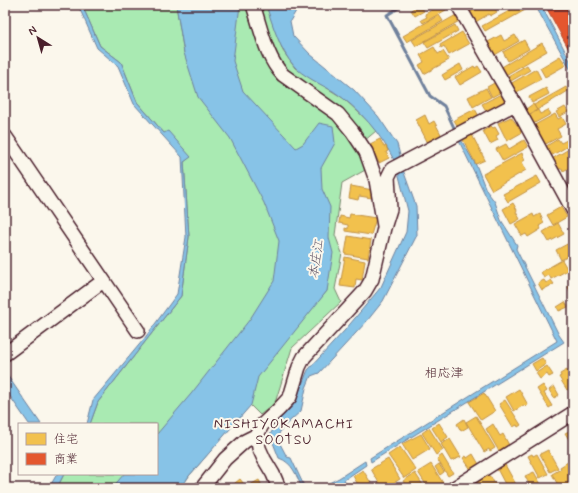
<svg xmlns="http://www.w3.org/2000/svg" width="578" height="493" font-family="Mynerve,'Klee One',sans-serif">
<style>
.green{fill:#a9eab2;stroke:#7a846e}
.water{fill:#87c3e7;stroke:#6f819c}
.homes{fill:#f2c14e;stroke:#c09044}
.shops{fill:#e4572e;stroke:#b6462d}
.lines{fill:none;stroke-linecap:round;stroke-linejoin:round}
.stream{stroke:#6f819c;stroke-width:3}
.minor-casing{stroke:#4a1f2b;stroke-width:16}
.minor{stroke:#fbf7ec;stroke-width:13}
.labels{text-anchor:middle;stroke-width:4;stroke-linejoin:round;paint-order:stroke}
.water-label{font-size:13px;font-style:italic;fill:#5c5063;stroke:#fbf7ec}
.neighbourhood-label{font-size:13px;fill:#4a1f2b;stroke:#fbf7ec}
.quarter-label{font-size:14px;letter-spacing:1px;fill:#4a1f2b;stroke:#fbf7ec}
</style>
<rect width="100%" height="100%" fill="#fbf7ec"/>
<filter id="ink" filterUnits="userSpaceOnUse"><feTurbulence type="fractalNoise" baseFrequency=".025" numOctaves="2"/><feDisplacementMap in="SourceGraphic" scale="8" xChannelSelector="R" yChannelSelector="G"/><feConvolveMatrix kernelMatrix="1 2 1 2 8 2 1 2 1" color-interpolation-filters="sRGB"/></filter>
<g filter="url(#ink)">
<path class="green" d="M82,5H176L184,53L283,199L292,268L157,446V424H90L98,402L181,296L189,237L184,162L190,157L164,133L137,102L121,62L100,46Z
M225,5H266L283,51L295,68L343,98L370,123L376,131L358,146L367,169L342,183L335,235L342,253L335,289L341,302L292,348L275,403L260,415L250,405L189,476L181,488H155L327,291L303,160L233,94Z
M64,474H130L116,488H57Z"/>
<path class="water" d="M78,5H82L100,46L121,62L137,102L164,133L168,131L191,157L184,162L189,237L181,296L98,402L90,424H87L93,400L144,339L177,294L186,237L182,157L134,104L118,66L97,48Z
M176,5H240L233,61L243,91L296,148L303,144L319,123L333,126L335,143L321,168L322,189L330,207L329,238L333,253L327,291L258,377L251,405L189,476L181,488H112L124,474H157V434L191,394L250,319L274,281L279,241L264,203L230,138L198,97L184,53Z
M266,5H303L296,11L290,21L293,36L310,54L354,90L378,116L397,144L401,159L395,162C381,134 360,109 333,91C323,86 300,74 294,66C280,50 273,26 266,5Z
M535,5H541L573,66V74Z
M460,138L477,167L486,190L495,202L501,220L517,245L516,249L559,335L564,342L371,462L370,458L557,341L556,339L458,139Z
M402,167L416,206L417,235L383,301L367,321L319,373L311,376L306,388L301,411L282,428L277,438L287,457L291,458L305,488H302C296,475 293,463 279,458L270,435L277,422L293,406L308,370L345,330L381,287L406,232L408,211L397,168Z
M5,372L41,424H29L5,389Z
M365,461L366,465L344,480L348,488H344L341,482L328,488H319L339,478Z
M57,474H64L57,488H31L50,486Z"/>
<path class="homes" d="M419,5H420L424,11L415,16L411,10Z
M441,5L453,6L423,23L421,20L427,17L425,14Z
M466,5H480L469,12L465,6Z
M482,5H487L489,9L494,7L497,12L490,16L489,14L474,23L469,13Z
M520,5H525L527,9L502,23L501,22L485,31L482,26Z
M458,14L461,20L416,46L412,40Z
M439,15L443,21L407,42L403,36Z
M455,25L458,31L428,48L424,42Z
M462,32L469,44L449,55L444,46L441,48L440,45Z
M501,35L504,41L515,35L519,41L493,56L486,43Z
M524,40L529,49L508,61L503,52Z
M542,43L547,51L504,76L500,68Z
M434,47L438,54L443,51L449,60L424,74L419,65L424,62L420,55Z
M560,56L566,65L545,77L540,68Z
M460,64L463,70L445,80L442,75Z
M527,65L530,70L511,81L508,76Z
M474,66L475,68L478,66L482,72L460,85L455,77Z
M536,69L541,79L515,93L510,84Z
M496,82L501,92L492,97L487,87Z
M566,87L568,91L537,110L534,105Z
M486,88L491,97L473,107L468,97Z
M546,88L549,94L532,103L529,97Z
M501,94L506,104L488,114L482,104Z
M533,104L537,110L526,116L523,111Z
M565,107L568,112L559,117L556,112Z
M475,109L480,118L459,129L454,120Z
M538,110L540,114L548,110L551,114L531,125L526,117Z
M555,114L558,119L562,117L566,124L557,129L561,136L542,146L531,127Z
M425,115L429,124L434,121L443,138L429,145L416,120Z
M511,117L517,125L519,124L522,129L520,130L521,133L507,141L498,123Z
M491,126L493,128L495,127L499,134L496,136L498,140L490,144L483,131Z
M471,133L485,160L476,164L462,138Z
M380,139L384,147L386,146L388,151L386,152L389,158L379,163L370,144Z
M558,139L561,143L567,140L570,145L549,157L543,148Z
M524,140L528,147L503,161L496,149L506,144L509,149Z
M569,149L573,154V166L563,171L562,168L556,171L550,160Z
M522,153L525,160L522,162L526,170L492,190L483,174Z
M537,176L541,183L508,202L503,194Z
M573,183V190L570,191L567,187Z
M351,186L373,190L372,198L359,196L358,200L349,198Z
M513,203L517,210L516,212L520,219L511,224L503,209Z
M561,207L567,217L553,225L547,215Z
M350,214L376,218L371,235L345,231V228L348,229V225L339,223L340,216L349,218Z
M533,214L534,217L540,214L544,223L539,226L541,229L528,237L526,234L522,236L515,224Z
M558,223L564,234L549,242L543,232Z
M348,236L371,240L368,258L345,254Z
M573,241V254L561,260L556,250Z
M573,256V270L572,271L567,260Z
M345,257L365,261L362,280L356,279L355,288L340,286Z
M562,260L568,270L551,279L549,275L544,278L541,272Z
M544,280L546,283L551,280L554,284L542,290L538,283Z
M573,284V294L572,295L568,287Z
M565,302L568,307L559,311L557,307Z
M542,358L546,364L536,371L532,364Z
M547,366L553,375L549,377L547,374L540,379L536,373Z
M573,369V387L567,390L559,377L561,376L560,374L567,370L568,372Z
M543,385L547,391L544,393L552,406L549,408L537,389Z
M554,386L559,395L554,398L549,390Z
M519,389L528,405L526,407L524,405L514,411L506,397Z
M484,393L495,411L481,420L469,402Z
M505,400L521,425L518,427L517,425L513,427L499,404Z
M476,416L495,448L490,451L489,449L484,452L466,422Z
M464,419L468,427L461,431L457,424Z
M439,423L448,437L441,442L432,428Z
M493,424L500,436L503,434L510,447L500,453L486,429Z
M429,428L443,450L436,455L422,433Z
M573,429V446L565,433Z
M421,434L430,449L412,460L402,444Z
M450,439L461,457L451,461L441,444Z
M400,447L416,470L404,478L388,455Z
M548,450L558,468L550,472L540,454Z
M473,454L480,466L472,471L463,458L466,456L467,458Z
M532,454L533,456L537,454L548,474L540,478L528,456Z
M442,455L453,473L448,476L437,459Z
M388,459L400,479L386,488H382L371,469Z
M568,462L573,471V485L566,488L564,484L559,487L552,474L561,469L560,467Z
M504,463L518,488H514L512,483L506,486L496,467Z
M431,464L443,483L438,486L437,485L432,488H428L418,472Z
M439,464L444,472L440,475L435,467Z
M363,470L374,488H360L353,476Z
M534,472L543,488H531L525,476Z
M415,473L425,488H407L403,481Z
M487,473L490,477H491L497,488H475L473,485L481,480L479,477Z
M240,479L247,488H229Z
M259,480L263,488H251L250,485Z"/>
<path class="shops" d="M545,5H573V57Z"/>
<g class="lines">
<path class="stream" d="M403,5L387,15L430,96L444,106L455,130"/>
<defs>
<path id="minor" d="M253,5C261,28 266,58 283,75L338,114L352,131L366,152L376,180L384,226
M458,5L515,104L573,210
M5,136L138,331
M5,354L103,281
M202,488L225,459L245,441L257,435
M279,488L273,474L264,459L259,448L257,435L262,425L278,410L290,397L299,367L304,357L365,291L372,279L384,228L390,209L388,177L392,169L515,104
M454,488L573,413"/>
</defs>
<use href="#minor" class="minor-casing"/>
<use href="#minor" class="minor"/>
</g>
</g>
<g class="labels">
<g class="water-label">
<text transform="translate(315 259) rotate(-81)" y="5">本庄江</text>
</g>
<g class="neighbourhood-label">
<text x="444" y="377">相応津</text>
</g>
<g class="quarter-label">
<text x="284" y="428">NISHIYOKAMACHI<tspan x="284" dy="16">SOOTSU</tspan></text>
</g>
</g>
<rect width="578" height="493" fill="none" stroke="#fbf7ec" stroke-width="20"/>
<rect x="10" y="10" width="558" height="473" fill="none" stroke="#4a1f2b" stroke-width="1.5" filter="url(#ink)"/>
<rect x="18" y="423" width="140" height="52" fill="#fbf7ec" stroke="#b4a19f"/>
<rect x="26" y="433" width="20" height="12" fill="#f2c14e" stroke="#b4a19f"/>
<text x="54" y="443" font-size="12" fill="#4a1f2b">住宅</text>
<rect x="26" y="453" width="20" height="12" fill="#e4572e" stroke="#b4a19f"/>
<text x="54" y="463" font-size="12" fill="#4a1f2b">商業</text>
<g transform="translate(38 38) rotate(323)" stroke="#fbf7ec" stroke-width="3" paint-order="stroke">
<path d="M0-3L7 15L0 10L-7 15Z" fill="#4a1f2b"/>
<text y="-6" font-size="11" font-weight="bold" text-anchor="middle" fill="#4a1f2b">N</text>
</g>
</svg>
